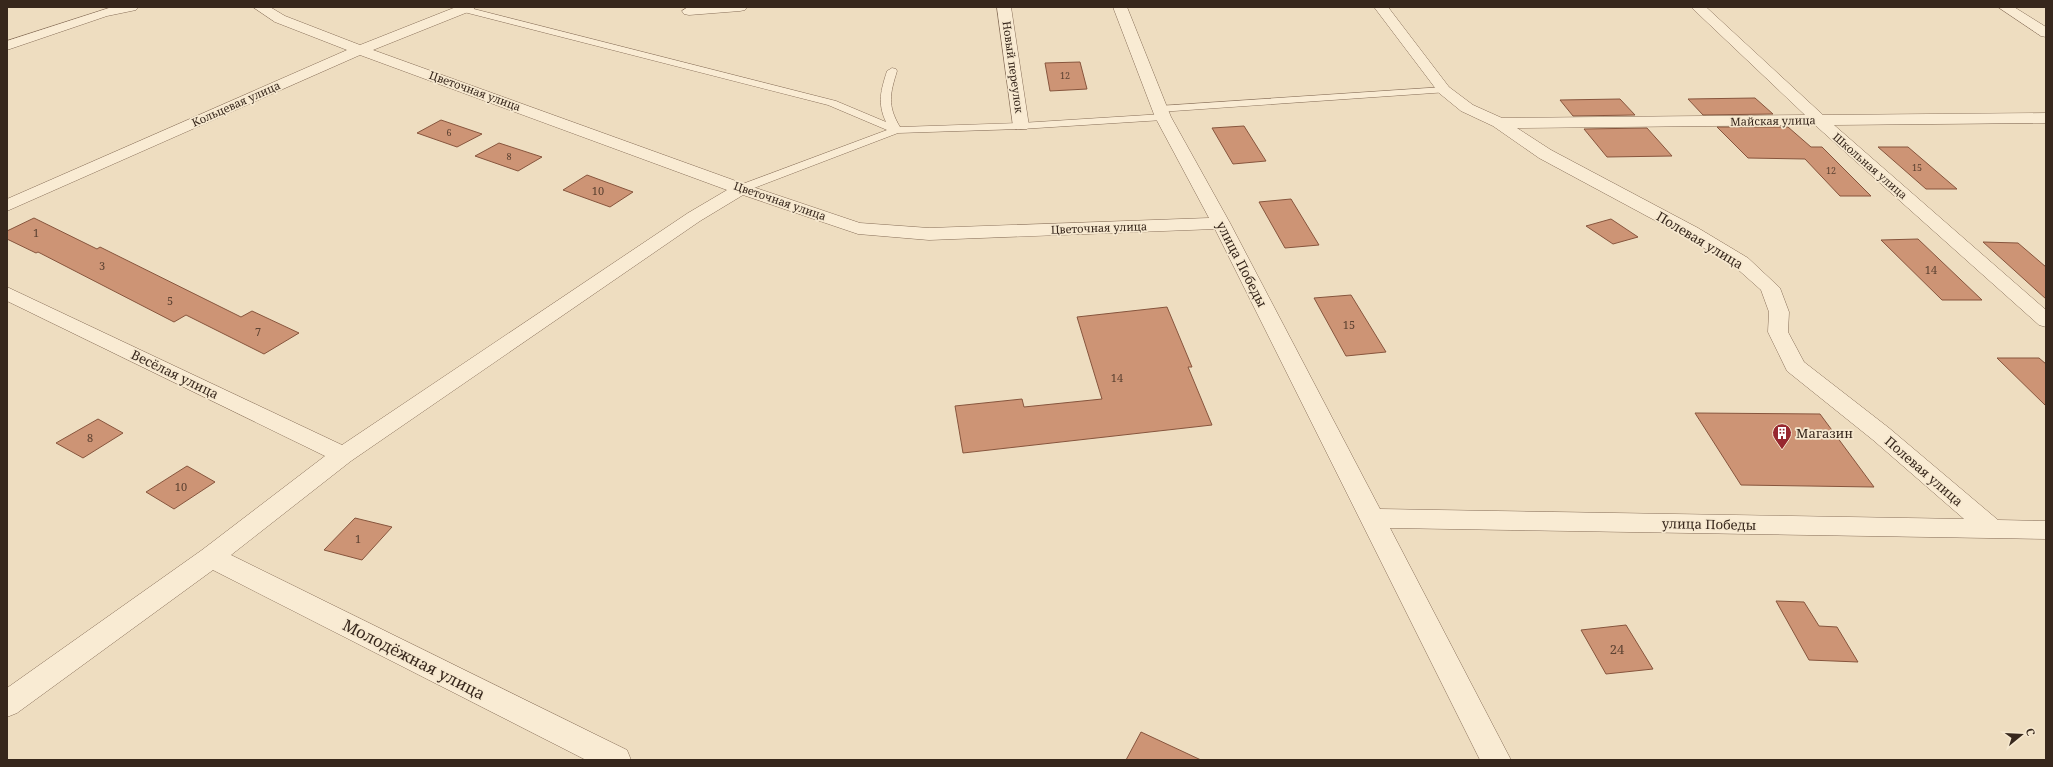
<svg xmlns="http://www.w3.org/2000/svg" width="2053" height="767" font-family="'Noto Serif',serif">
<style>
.building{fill:#cd9475;stroke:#87553d}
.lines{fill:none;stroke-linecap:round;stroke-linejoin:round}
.lane-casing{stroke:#876e58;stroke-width:1}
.street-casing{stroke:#876e58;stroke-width:1}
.lane{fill:#f9ebd3;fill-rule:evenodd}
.street{fill:#f9ebd3;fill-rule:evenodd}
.labels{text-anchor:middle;stroke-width:3.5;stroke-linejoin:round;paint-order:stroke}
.far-number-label{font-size:9px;fill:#5c4232}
.far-street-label{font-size:11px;fill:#37271c;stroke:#f6e8cf}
.number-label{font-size:11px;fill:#5c4232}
.street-label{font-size:13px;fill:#37271c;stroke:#f6e8cf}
.poi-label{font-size:13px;fill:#37271c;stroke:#f6e8cf;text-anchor:start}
.near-number-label{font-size:13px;fill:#5c4232}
.near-street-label{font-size:16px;fill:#37271c;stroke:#f6e8cf}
</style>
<rect width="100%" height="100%" fill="#eeddc0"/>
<path class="building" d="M1080,62L1087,89L1050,91L1045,63Z
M1755,98L1773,114L1703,115L1688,99Z
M1620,99L1635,115L1573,116L1560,100Z
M441,120L482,134L457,147L417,133Z
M1244,126L1266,161L1233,164L1212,128Z
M1717,127H1788L1811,147H1822L1871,196H1840L1805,159L1748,158Z
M1647,128L1672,156L1607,157L1584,129Z
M499,143L542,157L518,171L475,156Z
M1878,147H1908L1957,189H1926Z
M587,175L633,192L610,207L563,190Z
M1291,199L1319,245L1285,248L1259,202Z
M34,218L97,249L100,247L241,317L252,311L299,333L264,354L186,315L174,322L38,252L36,253L7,239V231Z
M1611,219L1638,237L1613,244L1586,226Z
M1918,239L1982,300H1942L1881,240Z
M1983,242L2018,243L2046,267V299Z
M1351,295L1386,352L1346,356L1314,298Z
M1167,307L1192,367H1188L1212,425L963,453L955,406L1022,399L1024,407L1102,399L1077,317Z
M1997,358H2039L2046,364V406Z
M1695,413L1820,414L1874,487L1741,485Z
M98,419L123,433L83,458L56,443Z
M187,466L215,482L174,509L146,492Z
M355,518L392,527L362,560L324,550Z
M1776,601L1804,602L1819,626L1837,627L1858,662L1809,660Z
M1626,625L1653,669L1606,674L1581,630Z
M1141,732L1201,760H1126Z"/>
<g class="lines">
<defs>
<path id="lane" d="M460,7H466L836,101L886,122C877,103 881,90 887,71L892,68L896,69L897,71C890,94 887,105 900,127L1021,123L1163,114L1168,117L1163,120L1021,129L898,133L741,193L735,189L737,186L887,130L828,105L460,11Z
M1444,87L1448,88L1449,90L1448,92L1159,112L1154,109L1159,106Z"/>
<path id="street" d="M112,7H138L136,10L107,16L7,50V41Z
M253,7H270L285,16L360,45L456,7H475L473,10L373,50L747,185L860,223L929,228L1209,218L1155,117L1113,7H1127L1171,117L1230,223L1380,509L1964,519L1873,440L1787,371L1768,332L1769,312L1761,290L1734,266L1684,236L1539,158L1493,126L1461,111L1439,93L1374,7H1388L1449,87L1473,105L1502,118L1805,115L1691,7H1706L1823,115L2046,113V123L1834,125L2046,310V327L2039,325L1815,125L1517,128L1551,150L1698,228L1748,258L1780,288L1789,312L1788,332L1804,362L1889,428L1998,520L2046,521V539L1390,528L1511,760H1480L1215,229L929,240L858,234L743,195L700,221L351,461L231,555L627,750L631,760H586L213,570L17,713L7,717V688L202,550L325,456L7,301V287L342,445L688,213L727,190L360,55L7,211V199L347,50L275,22Z
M688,7H747L745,10L740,11L689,15L684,14L682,11Z
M997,7H1011L1029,126L1027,129H1015L1013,126Z
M1998,7H2014L2046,27V37L2041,36Z"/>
</defs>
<use href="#lane" class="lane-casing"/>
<use href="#street" class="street-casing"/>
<use href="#lane" class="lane"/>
<use href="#street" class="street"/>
</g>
<defs>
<symbol id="building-pin" viewBox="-11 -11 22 30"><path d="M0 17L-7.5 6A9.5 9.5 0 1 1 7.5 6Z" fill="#97272f" stroke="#f6e8cf"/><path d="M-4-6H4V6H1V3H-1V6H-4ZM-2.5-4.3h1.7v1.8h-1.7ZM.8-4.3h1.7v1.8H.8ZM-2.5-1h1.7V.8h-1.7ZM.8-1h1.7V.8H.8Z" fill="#fff"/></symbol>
</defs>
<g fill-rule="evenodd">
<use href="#building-pin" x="1771" y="422" width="22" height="30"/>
</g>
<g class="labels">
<g class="far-number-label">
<text x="1065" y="79">12</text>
<text x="449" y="136">6</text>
<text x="509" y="160">8</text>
<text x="1917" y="171">15</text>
<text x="1831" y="174">12</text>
</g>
<g class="far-street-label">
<text transform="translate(1013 67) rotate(82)" y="4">Новый переулок</text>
<text transform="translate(475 91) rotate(20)" y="4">Цветочная улица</text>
<text transform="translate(236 104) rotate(-24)" y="4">Кольцевая улица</text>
<text transform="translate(1773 121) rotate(-1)" y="4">Майская улица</text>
<text transform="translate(1870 166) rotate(41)" y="4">Школьная улица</text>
<text transform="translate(780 201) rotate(19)" y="4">Цветочная улица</text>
<text transform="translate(1099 228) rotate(-2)" y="4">Цветочная улица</text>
</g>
<g class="number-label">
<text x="598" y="195">10</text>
<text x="36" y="237">1</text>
<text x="102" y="270">3</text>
<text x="1931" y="274">14</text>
<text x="170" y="305">5</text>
<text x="1349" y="329">15</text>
<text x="258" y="336">7</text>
<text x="1117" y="382">14</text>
<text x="90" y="442">8</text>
<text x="181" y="491">10</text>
<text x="358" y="543">1</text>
</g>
<g class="street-label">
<text transform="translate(1700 240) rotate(31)" y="5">Полевая улица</text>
<text transform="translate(1242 264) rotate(63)" y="5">улица Победы</text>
<text transform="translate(175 374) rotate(26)" y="5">Весёлая улица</text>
<text transform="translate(1924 471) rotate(41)" y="5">Полевая улица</text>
<text transform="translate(1709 524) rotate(1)" y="5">улица Победы</text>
</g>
<g class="poi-label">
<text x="1796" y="438">Магазин</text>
</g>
<g class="near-number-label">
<text x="1617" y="654">24</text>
</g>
<g class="near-street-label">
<text transform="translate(414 659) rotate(27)" y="6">Молодёжная улица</text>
</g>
</g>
<rect width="2053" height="767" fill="none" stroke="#37271c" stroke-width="16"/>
<g transform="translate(2021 735) rotate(72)" stroke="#f6e8cf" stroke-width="3" paint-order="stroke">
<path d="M0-3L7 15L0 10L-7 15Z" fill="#37271c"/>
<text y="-6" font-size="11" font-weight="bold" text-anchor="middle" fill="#37271c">С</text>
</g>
</svg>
